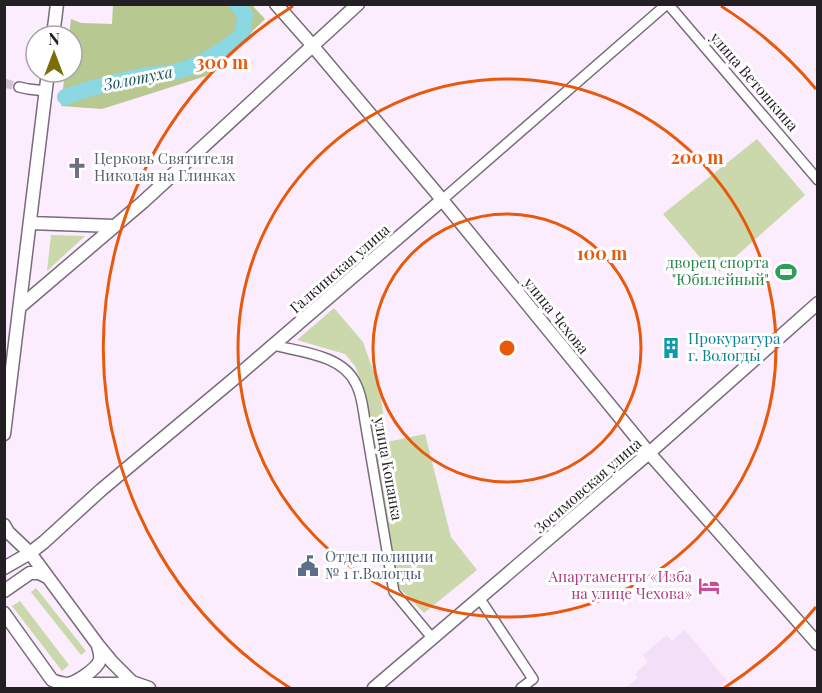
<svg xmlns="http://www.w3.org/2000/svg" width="822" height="693" font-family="'Playfair Display',serif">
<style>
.built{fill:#f3dff7}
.green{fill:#cad8ab}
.forest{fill:#b7c891}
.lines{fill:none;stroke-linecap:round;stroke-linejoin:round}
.river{stroke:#8bd7e2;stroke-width:16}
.street-tunnel{stroke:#d0c3d3;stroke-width:9;stroke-dasharray:9 4.5;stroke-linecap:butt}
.street-casing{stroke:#786c7b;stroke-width:12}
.secondary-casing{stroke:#786c7b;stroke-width:15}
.street{stroke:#fff;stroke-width:9}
.secondary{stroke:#fff;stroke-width:12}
.ring{fill:none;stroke:#e8590c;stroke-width:3}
.labels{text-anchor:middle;stroke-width:6;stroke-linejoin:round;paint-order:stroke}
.street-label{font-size:15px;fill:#241f25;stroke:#fff}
.worship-label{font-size:15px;fill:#5b616d;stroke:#fff;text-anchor:start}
.leisure-label{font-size:15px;fill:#27864d;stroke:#fff;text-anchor:end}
.culture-label{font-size:15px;fill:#0d838f;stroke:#fff;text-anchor:start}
.service-label{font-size:15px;fill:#4e5e75;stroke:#fff;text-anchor:start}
.hotel-label{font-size:15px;fill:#b23c85;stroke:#fff;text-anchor:end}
.water-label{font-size:16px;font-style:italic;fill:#15565e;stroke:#fff}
.centre{fill:#e8590c;stroke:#fff;stroke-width:3}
.ring-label{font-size:18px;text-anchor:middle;font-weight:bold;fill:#e8590c;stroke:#fff;stroke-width:6;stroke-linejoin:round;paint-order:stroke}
</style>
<rect width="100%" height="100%" fill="#fbecfe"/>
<path class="built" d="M685,630L727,681L718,688H625L638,678L635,674L648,662L643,655L667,635L672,641Z"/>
<path class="green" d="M757,139L805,195L715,275L663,214Z
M51,235L85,236L47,271Z
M334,308L363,342L380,390L387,442L425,434L451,537L477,570L424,613L399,588L365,391L355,366L345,354L297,340Z
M36,588L86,651L81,655L31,592Z
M20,601L69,665L62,671L12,606Z"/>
<path class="forest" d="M113,5H252L265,19L206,76L102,109L61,106L65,72H72V36H69L71,19L81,23L112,24Z"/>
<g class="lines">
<path class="river" d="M65,97C92,87 118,81 146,75C156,74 165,74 174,72C200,66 223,51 243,34L245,15L237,4"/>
<path class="street-tunnel" d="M4,83L19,87"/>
<defs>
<path id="street" d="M668,4L818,180
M19,87L28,89L46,91
M442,200L667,4
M273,345C301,352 343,355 356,384C362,395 363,409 365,421L394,592L433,639
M480,599L533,679L521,688"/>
<path id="secondary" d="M276,4L306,38L434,190L649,453L818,644
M53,36L57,4
M30,223L114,226
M21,306L143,202L358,4
M4,434L48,72
M4,525L8,532L30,553L98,645L112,662L132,682L149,688
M4,568L30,553L44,542L101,490L235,378L442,200
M4,591L30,573H39L47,577
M4,613L52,680C56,682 61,683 66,684C75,684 97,669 100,660C101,655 99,650 98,646
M70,684H116L132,682
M374,688L649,453L818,303"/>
</defs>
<use href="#street" class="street-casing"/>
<use href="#secondary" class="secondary-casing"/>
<use href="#street" class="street"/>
<use href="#secondary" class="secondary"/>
</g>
<g class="ring">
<circle cx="507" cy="348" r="134"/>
<circle cx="507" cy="348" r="269"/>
<path d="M816 607A403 403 0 0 1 724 688M290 688A403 403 0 0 1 293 6M721 6A403 403 0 0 1 816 89"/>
</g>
<defs>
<symbol id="church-bare" viewBox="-9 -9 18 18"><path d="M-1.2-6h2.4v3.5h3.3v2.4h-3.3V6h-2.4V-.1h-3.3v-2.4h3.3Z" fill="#6b7280" stroke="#fff" stroke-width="2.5" paint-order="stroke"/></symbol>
<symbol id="stadium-bare" viewBox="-9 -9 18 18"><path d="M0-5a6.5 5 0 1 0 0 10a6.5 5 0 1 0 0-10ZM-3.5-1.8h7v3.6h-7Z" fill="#2e9e5b" stroke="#fff" stroke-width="2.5" paint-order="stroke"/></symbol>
<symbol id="building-bare" viewBox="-9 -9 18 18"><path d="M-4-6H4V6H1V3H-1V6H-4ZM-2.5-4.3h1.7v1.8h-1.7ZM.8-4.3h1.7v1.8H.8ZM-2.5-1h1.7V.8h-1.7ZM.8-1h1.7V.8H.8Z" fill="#0f9aa8" stroke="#fff" stroke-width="2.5" paint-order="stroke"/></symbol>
<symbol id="civic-bare" viewBox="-9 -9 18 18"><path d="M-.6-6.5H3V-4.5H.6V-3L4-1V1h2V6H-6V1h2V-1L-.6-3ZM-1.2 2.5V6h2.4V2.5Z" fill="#5c6f8a" stroke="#fff" stroke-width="2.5" paint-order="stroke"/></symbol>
<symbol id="hotel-bare" viewBox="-9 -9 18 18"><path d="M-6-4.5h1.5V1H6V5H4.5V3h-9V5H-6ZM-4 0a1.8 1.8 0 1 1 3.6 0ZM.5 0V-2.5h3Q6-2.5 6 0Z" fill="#d1479c" stroke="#fff" stroke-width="2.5" paint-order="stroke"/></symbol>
</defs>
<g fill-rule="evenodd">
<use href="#church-bare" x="62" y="153" width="30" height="30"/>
<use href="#stadium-bare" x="771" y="257" width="30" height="30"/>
<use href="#building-bare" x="656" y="333" width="30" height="30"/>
<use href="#civic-bare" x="293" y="551" width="30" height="30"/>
<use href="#hotel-bare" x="694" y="571" width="30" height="30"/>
</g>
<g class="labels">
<g class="street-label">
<text transform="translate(754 82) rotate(49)" y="5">улица Ветошкина</text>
<text transform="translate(340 269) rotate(-41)" y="5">Галкинская улица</text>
<text transform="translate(556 316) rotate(51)" y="5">улица Чехова</text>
<text transform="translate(388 469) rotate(80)" y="5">улица Копанка</text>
<text transform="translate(588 486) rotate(-41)" y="5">Зосимовская улица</text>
</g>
<g class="worship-label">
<text x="94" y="164">Церковь Святителя<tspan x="94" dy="17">Николая на Глинках</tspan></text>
</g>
<g class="leisure-label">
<text x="769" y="268">дворец спорта<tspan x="769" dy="17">"Юбилейный"</tspan></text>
</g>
<g class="culture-label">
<text x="688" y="344">Прокуратура<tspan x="688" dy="17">г. Вологды</tspan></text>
</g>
<g class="service-label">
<text x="325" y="562">Отдел полиции<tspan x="325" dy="17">№ 1 г.Вологды</tspan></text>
</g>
<g class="hotel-label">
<text x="692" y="582">Апартаменты «Изба<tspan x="692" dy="17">на улице Чехова»</tspan></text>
</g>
<g class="water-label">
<text transform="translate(138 78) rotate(-11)" y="6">Золотуха</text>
</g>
</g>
<circle cx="507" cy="348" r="9" class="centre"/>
<g class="ring-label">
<text x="222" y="69">300 m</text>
<text x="697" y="164">200 m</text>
<text x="602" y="260">100 m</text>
</g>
<rect width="822" height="693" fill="none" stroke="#241f25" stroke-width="12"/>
<g transform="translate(54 54)"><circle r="28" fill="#ffffff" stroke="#a7a5a8" stroke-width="1.5"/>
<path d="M0-4.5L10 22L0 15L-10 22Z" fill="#7b6e0a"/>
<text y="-9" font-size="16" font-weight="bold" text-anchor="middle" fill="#241f25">N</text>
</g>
</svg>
